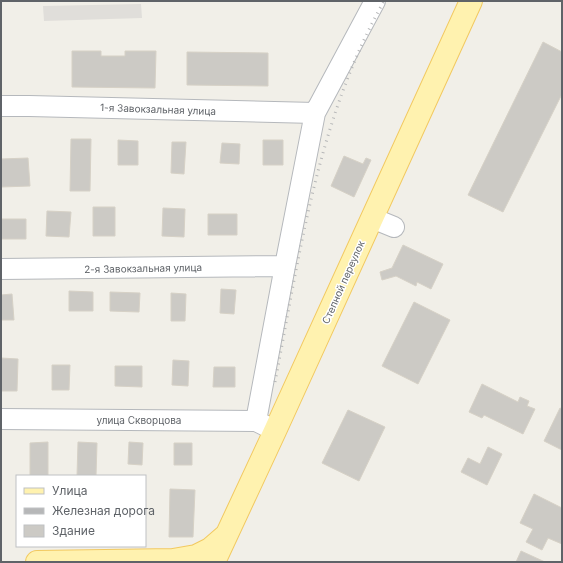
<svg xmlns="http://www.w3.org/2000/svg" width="563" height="563" font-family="Inter,sans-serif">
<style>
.industrial{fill:#e0deda}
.building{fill:#cccac5;stroke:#d6d1c6}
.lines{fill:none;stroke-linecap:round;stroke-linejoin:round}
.minor-casing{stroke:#b5b8bc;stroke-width:22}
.major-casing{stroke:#f2c960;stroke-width:24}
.minor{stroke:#fff;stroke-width:20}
.major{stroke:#fff2af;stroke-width:22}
.rail{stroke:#b6b7b8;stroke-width:3;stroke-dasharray:1 5;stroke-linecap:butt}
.labels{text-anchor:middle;stroke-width:3;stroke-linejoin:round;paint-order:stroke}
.street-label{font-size:10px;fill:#5f6368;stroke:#fff}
</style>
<rect width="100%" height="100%" fill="#f1efe8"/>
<path class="industrial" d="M141,4L142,18L44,21L43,6Z"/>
<path class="building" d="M543,42L562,52V94L503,212L468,195Z
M72,51H101V56H125V51H156L155,88L72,87Z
M187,52L268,53V86L187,85Z
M71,139H91L90,191H70Z
M118,140L138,141V165H118Z
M263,140H283V165H263Z
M172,142H186L184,174L171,173Z
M222,143L240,144L239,164L220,163Z
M344,156L363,164L366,158L371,160L354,197L331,186Z
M28,158L30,186L1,187V159Z
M93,207H115V236H93Z
M163,208L185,209L184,237L162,236Z
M47,211L71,212L69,237L46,236Z
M208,214H237V235H208Z
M1,219H26V239H1Z
M403,245L443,264L431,289L417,282L416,286L396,276L382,280L380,272L392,268Z
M221,289L236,290L234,314L220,313Z
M69,291L93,292V311H69Z
M110,292L140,293L139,312L110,311Z
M171,293L186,294L185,321H171Z
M12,294L14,320H1V295Z
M414,302L450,320L418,384L382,366Z
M1,358L18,359L17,391H1Z
M173,360L189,361L188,386L172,385Z
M52,365H70L69,390H52Z
M115,366H142V387L115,386Z
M214,367H235V387H213Z
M482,384L518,402L520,397L529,401L527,406L535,409L523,434L484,415L482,418L469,412Z
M560,408L562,409V450L544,441Z
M348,410L385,427L359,481L322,463Z
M48,442V476H30V443Z
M78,442L97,443L96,476H77Z
M129,442L143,443L142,465L128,464Z
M174,443H192V465H174Z
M488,447L502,454L487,485L461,472L468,458L480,464Z
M170,489L195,490L193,537H169Z
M534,494L562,508V544L548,538L542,550L526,542L533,529L520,523Z
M521,551L545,562H516Z"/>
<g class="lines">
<defs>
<path id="minor" d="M1,106H29L315,113
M372,218L394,227
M1,269L285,266
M1,419L256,421L268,427
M256,421L285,266L315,113L375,1"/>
<path id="major" d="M37,562L173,560L196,556L210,549L225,536
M214,562L275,431L471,1"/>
</defs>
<use href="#minor" class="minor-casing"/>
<use href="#major" class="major-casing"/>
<use href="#minor" class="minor"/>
<use href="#major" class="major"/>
<path class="rail" d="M275,382C300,252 318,118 384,1"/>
</g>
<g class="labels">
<g class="street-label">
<text transform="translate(158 109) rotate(2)" y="4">1-я Завокзальная улица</text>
<text transform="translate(143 268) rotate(-1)" y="4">2-я Завокзальная улица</text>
<text transform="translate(343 282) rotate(-66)" y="4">Степной переулок</text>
<text x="139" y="424">улица Скворцова</text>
</g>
</g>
<rect width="563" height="563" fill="none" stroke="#5f6368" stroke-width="4"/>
<rect x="16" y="475" width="130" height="72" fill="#ffffff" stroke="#bfc1c3"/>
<rect x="24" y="488" width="20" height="6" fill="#fff2af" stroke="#bfc1c3"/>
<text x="52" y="495" font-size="12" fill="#5f6368">Улица</text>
<rect x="24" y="508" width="20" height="6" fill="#b6b7b8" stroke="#bfc1c3"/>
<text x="52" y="515" font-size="12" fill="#5f6368">Железная дорога</text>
<rect x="24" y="525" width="20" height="12" fill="#cccac5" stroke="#bfc1c3"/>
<text x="52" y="535" font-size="12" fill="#5f6368">Здание</text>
</svg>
